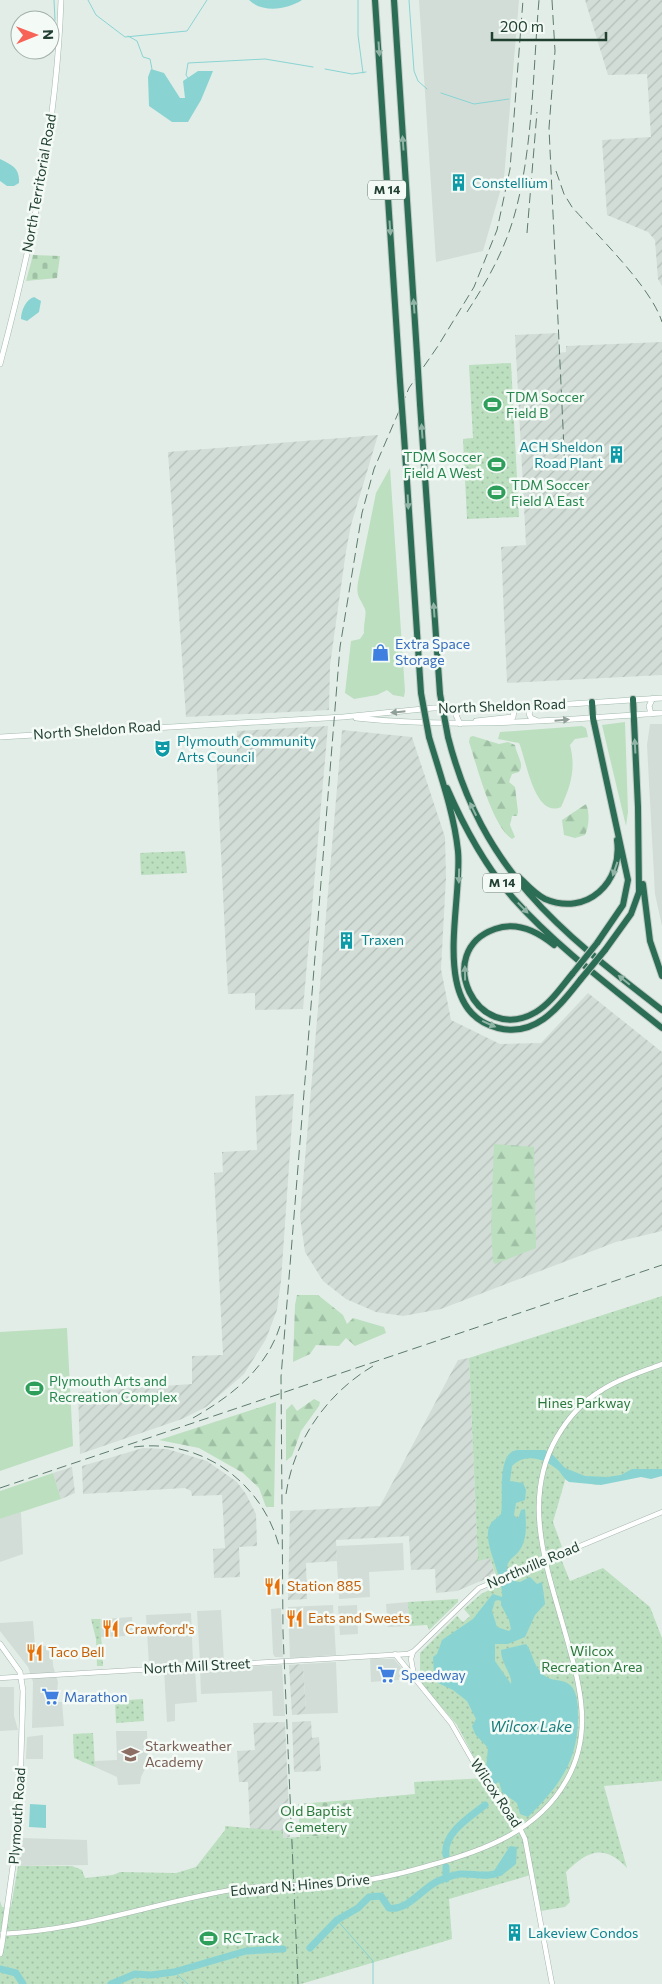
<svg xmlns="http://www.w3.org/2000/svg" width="662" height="1984" font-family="Commissioner,sans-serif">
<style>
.built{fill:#d1ddd6}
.industrial{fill:url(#industrial-furrows)}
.grass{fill:#bbdfbf}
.forest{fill:url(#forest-firs)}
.cemetery{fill:url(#cemetery-stones)}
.park{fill:url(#park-dots)}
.water{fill:#89d4d3;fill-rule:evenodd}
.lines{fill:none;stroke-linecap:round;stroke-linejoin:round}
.stream{stroke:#89d4d3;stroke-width:1}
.river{stroke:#89d4d3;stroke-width:7}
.tertiary-casing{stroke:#a5b6ad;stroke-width:5.5}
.secondary-casing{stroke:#a1baad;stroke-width:6}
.motorway-casing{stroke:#c1cac6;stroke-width:8}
.tertiary{stroke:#fff;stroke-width:4.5}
.secondary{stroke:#fff;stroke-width:5}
.motorway{stroke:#2c6d55;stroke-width:6}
.rail{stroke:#5c7b6d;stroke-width:1;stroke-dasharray:10 5;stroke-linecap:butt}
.secondary-bridge-casing{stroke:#a1baad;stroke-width:6;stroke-linecap:butt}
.motorway-bridge-casing{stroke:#c1cac6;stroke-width:8;stroke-linecap:butt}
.secondary-bridge{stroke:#fff;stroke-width:5}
.motorway-bridge{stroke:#2c6d55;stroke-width:6}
.oneway{fill:#90b4a6}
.oneway2{fill:#90a098}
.labels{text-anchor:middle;stroke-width:5;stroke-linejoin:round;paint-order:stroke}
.shield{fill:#f4faf6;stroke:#61786d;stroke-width:1}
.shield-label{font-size:12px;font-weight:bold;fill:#224032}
.street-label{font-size:14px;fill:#224032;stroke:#f4faf6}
.culture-label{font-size:14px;fill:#0d838f;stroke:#f4faf6;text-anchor:start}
.leisure-label{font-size:14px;fill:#27864d;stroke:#f4faf6;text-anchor:start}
.shop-label{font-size:14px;fill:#366cbe;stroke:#f4faf6;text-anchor:start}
.park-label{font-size:14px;fill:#2a783b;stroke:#f4faf6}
.food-label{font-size:14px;fill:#c56008;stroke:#f4faf6;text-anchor:start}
.education-label{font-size:14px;fill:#785e54;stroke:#f4faf6;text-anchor:start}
.water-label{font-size:15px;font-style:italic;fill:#197e7e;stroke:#f4faf6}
</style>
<defs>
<pattern id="industrial-furrows" width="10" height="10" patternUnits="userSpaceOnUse" patternTransform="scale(1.25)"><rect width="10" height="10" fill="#d1ddd6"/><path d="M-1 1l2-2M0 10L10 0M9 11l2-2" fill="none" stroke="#b3bfb8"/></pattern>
<pattern id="forest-firs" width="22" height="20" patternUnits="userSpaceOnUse" patternTransform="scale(1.25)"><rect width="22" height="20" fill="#bbdfbf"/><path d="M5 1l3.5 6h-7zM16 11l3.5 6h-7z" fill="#a0c0a5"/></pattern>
<pattern id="cemetery-stones" width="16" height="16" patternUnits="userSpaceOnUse" patternTransform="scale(1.25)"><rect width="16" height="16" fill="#bbdfbf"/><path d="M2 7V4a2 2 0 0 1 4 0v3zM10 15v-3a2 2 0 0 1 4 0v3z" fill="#a0c0a5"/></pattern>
<pattern id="park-dots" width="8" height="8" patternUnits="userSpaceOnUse" patternTransform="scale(1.25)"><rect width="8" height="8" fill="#bbdfbf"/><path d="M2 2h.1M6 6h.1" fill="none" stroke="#a0c0a5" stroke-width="1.8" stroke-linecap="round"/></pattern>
</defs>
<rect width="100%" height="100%" fill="#e3ede7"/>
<path class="built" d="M419,0H519L504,178L483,251L436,262Z
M650,724H662V926L655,894L647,745Z
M21,1512L23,1554L0,1562V1519Z
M403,1543L404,1570L369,1572L370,1597L339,1599L336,1546Z
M408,1602L409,1626L388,1627L386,1604Z
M333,1605L336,1655L290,1658L288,1607Z
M357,1605L358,1634L340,1635L338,1606Z
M281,1608L283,1657H275L273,1654L271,1609Z
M221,1610L224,1662H200L197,1611Z
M191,1613L193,1662L149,1665L146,1615Z
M132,1617L133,1632H125V1636L101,1637L100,1619Z
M33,1621L35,1646H52L53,1666L58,1682L56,1702H62L64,1726L32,1728L33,1682L28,1667L0,1631V1623Z
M370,1659H394L411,1679L371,1682Z
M336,1662L338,1713L306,1714L303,1664Z
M282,1665L285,1716H273L272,1691L201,1694L200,1669Z
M195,1668L197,1702L175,1704V1721L167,1722L164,1670Z
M0,1687H14V1716L18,1730L0,1731Z
M116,1731H147L148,1763L141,1777L140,1784L118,1785L117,1777L95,1767V1761L117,1760Z
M43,1735V1759H26L27,1737Z
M21,1838L87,1840L88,1865L18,1866Z"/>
<path class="industrial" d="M585,0H662V286L658,279L655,240L648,232L607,215L602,140L651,137L647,74L608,75Z
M558,333L559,353L566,352V346L662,342V675L507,683L501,547L526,545L515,335Z
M378,435L351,525L346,551L330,665L329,710L186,717L168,452Z
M328,726L303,1009L255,1010V993L228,994L216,753L237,752V731Z
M342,730L412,737L445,837L446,877L441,969L451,1020L500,1044L541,1043L588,993L662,1052V1231L616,1242L441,1309L403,1316L376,1312L346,1299L323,1281L305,1252L300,1217Z
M294,1094L281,1281L277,1310L266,1339L244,1374L206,1407L182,1419L80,1454L78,1392L192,1384V1356L223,1355L214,1173L223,1172L222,1152L257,1150L255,1096Z
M469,1358L478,1560L490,1557L495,1575L457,1591L436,1593L435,1569L411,1570L409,1536L336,1540L337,1561L306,1563L307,1599L288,1600L290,1511L380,1506L458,1360Z
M143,1448L167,1449L207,1461L237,1482L246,1494L256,1514L257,1546L239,1547L240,1577L214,1578L213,1549L225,1548L222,1495L192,1496L191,1491L185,1488L83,1494L82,1466Z
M72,1467L75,1493L61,1499L53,1473Z
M303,1664L306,1714L292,1715L289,1665Z
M311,1721L312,1738L319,1737L321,1771L294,1772L292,1722Z
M285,1722L290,1837L283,1838L282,1831L250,1829L248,1782H239L237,1751L255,1750L253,1723Z"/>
<path class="grass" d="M390,468L405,691L404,697L393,695L387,690L377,695L354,699L345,693L351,641L360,639L364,633C363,626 367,614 365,609C359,596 356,597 358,582L376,493Z
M625,722L628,812L626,826L602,725Z
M582,726L586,728L588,737L575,739L570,745C576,768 571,786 561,807C534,819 526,758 519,743L498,739L500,732Z
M67,1328L73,1446L0,1471V1332Z
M53,1473L61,1499L0,1519V1491Z"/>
<path class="forest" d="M473,736L499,744L508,742L515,745C516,754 525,764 519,772L512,774L509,782L515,787L518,812L517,816H512L510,825L515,837L512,839C492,826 477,766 469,742L470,737Z
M586,804C590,812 589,827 585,835L575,838L564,835L562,820Z
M494,1144L534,1147L536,1248L495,1264L493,1261L491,1227Z
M297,1295H318L343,1315L347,1324L353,1318L384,1327L386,1333L355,1346L346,1338L339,1346L316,1345L310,1354L293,1362L295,1305Z
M314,1399L320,1402L319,1406L301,1431L292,1456L286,1461V1410L292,1404L297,1411Z
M276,1402L274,1507H266L259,1488L243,1473L199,1448L159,1440Z"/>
<path class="cemetery" d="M33,255L60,256L57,278L26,281Z
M349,1800L333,1835L300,1837L298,1804Z"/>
<path class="park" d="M511,363L519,517L467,519L463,439L473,438L469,365Z
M185,851L187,873L141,875L140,853Z
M662,1296V1471L596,1485L566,1477L553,1522L562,1547L557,1549L570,1581L603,1568L650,1607L662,1638V1781L604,1786L627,1868C604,1843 587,1851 566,1872L570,1902L565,1907L541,1911L534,1874L449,1899L452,1939L301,1984H0V1901L2,1907H11L18,1866H72L82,1870L85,1878L113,1875L120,1872L176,1873L196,1867L225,1830V1826L283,1831V1838L333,1835L349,1800L415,1794L414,1782L485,1778L457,1725L420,1682V1653L457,1616L463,1622L470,1616L464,1609L481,1594L499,1585L490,1558L478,1561L469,1358Z
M458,1599V1602L429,1630L427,1625L409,1626L408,1602Z
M91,1619H100L103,1666H97L96,1639Z
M143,1699L144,1721L116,1723L115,1701Z
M93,1733L95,1767L74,1758L73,1734Z"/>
<path class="water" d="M249,0H302C287,10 262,13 249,0Z
M151,69L164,73L180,98H185L183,81L198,71H213L201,100L188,122H172L149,106L148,77Z
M0,159C12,165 20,168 19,183L14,186H7L0,181Z
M34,297L41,301L39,312L27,321L21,319C21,311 26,299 34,297Z
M517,1450H545L551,1453L565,1468L585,1476L607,1477L621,1475L632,1469H662V1476L651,1479L641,1477L601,1485L569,1482C564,1479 562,1474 558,1470C546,1459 525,1452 512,1466L510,1481L523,1483L526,1490L525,1500L516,1503L514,1515L518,1519L521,1510L525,1509C526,1522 528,1539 519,1551C514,1558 506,1560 507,1570L514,1581L520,1582L530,1577L537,1584L542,1582L545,1604L535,1615L525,1637L508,1644H495V1661L511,1684C513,1675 501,1664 501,1650L526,1644C534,1655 532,1665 545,1676C552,1682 565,1678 572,1687C578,1695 578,1709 578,1717C578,1762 558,1787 528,1817L520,1814L517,1803L502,1792L499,1782L493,1785L486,1768L488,1748L475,1734L472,1726L476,1719L467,1701L453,1690L438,1683L434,1675L433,1657L437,1654L442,1640L473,1619L491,1596L493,1594L502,1597C504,1576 481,1542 490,1525C492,1521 498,1517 501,1514C504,1497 496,1453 517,1450ZM498,1600L501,1601V1605L509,1620L511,1629L509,1631L497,1627L492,1611L495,1601Z
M30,1804L46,1805V1828L29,1827Z
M510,1846L517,1847L516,1864L501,1876H492V1874Z"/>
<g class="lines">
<path class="stream" d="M54,0L55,20
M88,0L96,15L125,37L187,31L207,0
M358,0V35L363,73
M409,0L414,71L418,81L427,89
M128,36L137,41L143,57L150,59L152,69
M325,69L352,74L366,72
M188,78L186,75L188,63L265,59L313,67
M441,93L474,104L509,99
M337,1920L373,1961V1984
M174,1972L188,1984"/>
<path class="river" d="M446,1855C443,1833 470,1817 485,1805
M446,1879V1867
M310,1948L337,1920L358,1908L369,1897L381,1896L389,1908C408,1911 421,1889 438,1881C445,1878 453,1875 460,1874C472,1873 487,1878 498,1873
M0,1969L16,1973L23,1984
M111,1984L135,1974L151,1975L174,1972L246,1951L283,1949"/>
<defs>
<path id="tertiary" d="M413,1652L411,1659L414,1676
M395,1654L451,1723L485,1782L516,1820L525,1839L552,1984
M0,1678L408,1654L414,1651L479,1588L662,1512
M0,1934C80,1931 153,1903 231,1890C266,1884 304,1886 340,1883C371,1881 401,1874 431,1865C483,1851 538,1831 566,1781C590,1740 583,1697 571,1654C553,1583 517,1506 557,1437C568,1418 583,1401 602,1390C620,1378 642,1372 662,1364"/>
<path id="secondary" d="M0,364C32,244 57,124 61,0
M537,707L531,709L529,714L531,718L538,721
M651,714L649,706L653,698
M356,718C458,729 560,720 662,713
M476,721L513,717L514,711L512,706
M460,724L456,715L463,708
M0,737L343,717L433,708L540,706L662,698
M0,1644L20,1672L23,1691L19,1823L5,1923
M0,1954L2,1944"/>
<path id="motorway" d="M375,0L400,381
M394,0L417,354
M420,404L440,694
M404,436L421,693
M592,702L593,718L628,880L623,905L597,943
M429,737C440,774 454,813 458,851C463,904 428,1011 498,1028C537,1038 560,1005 581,979
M448,737C482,870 558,930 662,1010
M447,788C464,827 485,866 513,898C557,947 611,987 662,1028
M519,877C527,885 535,894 545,899C587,917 623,882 617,840
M643,884L650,941L662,976
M554,945C537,931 517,921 495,929C432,951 476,1047 536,1012C551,1003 562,986 573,973
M605,950L631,914L639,892L638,807L633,699"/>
</defs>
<use href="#tertiary" class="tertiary-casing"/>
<use href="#secondary" class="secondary-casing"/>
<use href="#motorway" class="motorway-casing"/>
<use href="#tertiary" class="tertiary"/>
<use href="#secondary" class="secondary"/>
<use href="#motorway" class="motorway"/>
<path class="rail" d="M552,0L555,51L549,128L565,470
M556,171L564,194L572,207C598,236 651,287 662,322
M527,233L537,112
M467,312C486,283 503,253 513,220C533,154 533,69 539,0
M193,1418C231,1396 266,1370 280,1326
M134,1447C201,1438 262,1482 279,1546
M0,1488L662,1265
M286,1494C294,1441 326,1394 373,1366
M298,1984L283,1632L281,1377L340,647L362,513L374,469L409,388L438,346L474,287L497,230L510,169L523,0"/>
<defs>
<path id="secondary-bridge" d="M2,1944L5,1923"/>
<path id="motorway-bridge" d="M417,354L420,404
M400,381L404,436
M421,693L429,737
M440,694L448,737
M573,973L597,943
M581,979L605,950"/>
</defs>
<use href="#secondary-bridge" class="secondary-bridge-casing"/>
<use href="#motorway-bridge" class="motorway-bridge-casing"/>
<use href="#secondary-bridge" class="secondary-bridge"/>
<use href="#motorway-bridge" class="motorway-bridge"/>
</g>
<defs><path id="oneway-solid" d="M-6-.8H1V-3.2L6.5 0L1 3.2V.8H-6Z" transform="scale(1.25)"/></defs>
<g class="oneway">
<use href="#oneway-solid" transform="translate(379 49) rotate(86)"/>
<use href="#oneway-solid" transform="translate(403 143) rotate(-94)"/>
<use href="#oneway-solid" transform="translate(390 228) rotate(86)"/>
<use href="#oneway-solid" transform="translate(414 306) rotate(-94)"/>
<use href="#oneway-solid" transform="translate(422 431) rotate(-94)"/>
<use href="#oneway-solid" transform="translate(408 502) rotate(87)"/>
<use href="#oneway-solid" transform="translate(434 610) rotate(-94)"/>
<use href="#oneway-solid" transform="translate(635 746) rotate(-93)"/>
<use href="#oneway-solid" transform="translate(473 809) rotate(-116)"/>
<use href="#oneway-solid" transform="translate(615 869) rotate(109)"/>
<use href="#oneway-solid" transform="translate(459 876) rotate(91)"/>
<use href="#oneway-solid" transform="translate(523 908) rotate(46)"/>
<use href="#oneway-solid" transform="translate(465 973) rotate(-91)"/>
<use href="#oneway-solid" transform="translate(624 980) rotate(-141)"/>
<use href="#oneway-solid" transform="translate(489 1024) rotate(24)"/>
</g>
<g class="oneway2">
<use href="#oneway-solid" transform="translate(398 712) rotate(174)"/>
<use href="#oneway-solid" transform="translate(562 720) rotate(-5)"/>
</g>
<defs>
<symbol id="building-bare" viewBox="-9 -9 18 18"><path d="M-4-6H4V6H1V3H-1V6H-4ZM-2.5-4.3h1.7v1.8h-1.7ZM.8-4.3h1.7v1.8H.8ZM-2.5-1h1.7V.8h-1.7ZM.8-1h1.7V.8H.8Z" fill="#0f9aa8" stroke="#f4faf6" stroke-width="2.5" paint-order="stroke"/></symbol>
<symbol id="stadium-bare" viewBox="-9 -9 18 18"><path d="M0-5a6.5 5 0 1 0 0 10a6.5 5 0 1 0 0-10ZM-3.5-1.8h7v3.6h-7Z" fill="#2e9e5b" stroke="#f4faf6" stroke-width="2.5" paint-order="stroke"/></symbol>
<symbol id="shop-bare" viewBox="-9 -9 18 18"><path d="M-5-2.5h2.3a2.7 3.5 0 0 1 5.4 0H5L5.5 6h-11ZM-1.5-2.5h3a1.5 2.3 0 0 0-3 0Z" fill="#3f7fe0" stroke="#f4faf6" stroke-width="2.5" paint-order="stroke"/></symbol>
<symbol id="theatre-bare" viewBox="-9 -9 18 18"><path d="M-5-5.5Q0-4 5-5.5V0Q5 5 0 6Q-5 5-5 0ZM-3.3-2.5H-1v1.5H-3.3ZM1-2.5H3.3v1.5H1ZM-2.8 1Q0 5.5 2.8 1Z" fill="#0f9aa8" stroke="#f4faf6" stroke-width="2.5" paint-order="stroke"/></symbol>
<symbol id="restaurant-bare" viewBox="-9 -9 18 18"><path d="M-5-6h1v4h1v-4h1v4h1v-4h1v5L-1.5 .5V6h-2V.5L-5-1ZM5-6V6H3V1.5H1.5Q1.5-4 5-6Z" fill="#e8710a" stroke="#f4faf6" stroke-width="2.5" paint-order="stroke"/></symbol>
<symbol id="supermarket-bare" viewBox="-9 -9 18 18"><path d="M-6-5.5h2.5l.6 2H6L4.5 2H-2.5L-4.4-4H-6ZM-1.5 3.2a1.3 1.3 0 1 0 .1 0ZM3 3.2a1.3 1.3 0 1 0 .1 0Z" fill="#3f7fe0" stroke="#f4faf6" stroke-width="2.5" paint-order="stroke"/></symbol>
<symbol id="school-bare" viewBox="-9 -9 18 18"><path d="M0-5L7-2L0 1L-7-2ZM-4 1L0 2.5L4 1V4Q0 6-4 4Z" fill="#8d6e63" stroke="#f4faf6" stroke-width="2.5" paint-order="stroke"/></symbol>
</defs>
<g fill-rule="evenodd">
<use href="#building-bare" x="446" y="170" width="25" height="25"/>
<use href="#stadium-bare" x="480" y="392" width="25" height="25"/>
<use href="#building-bare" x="604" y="442" width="25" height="25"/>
<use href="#stadium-bare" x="484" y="452" width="25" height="25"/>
<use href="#stadium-bare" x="484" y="480" width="25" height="25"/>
<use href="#shop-bare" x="368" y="640" width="25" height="25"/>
<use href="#theatre-bare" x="150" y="736" width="25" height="25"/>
<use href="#building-bare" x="334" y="928" width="25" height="25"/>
<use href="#stadium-bare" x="22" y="1376" width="25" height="25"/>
<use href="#restaurant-bare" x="260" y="1574" width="25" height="25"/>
<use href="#restaurant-bare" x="282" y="1606" width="25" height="25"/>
<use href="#restaurant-bare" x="98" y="1616" width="25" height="25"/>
<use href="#restaurant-bare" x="22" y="1640" width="25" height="25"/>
<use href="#supermarket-bare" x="374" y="1662" width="25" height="25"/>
<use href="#supermarket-bare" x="38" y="1684" width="25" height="25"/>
<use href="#school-bare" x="118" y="1742" width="25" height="25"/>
<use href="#building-bare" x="502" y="1920" width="25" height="25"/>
<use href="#stadium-bare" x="196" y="1926" width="25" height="25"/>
</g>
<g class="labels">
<g class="shield">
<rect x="368" y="180.5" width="38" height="19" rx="4"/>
<rect x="483" y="873.5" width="38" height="19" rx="4"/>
</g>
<g class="shield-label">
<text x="387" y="194">M 14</text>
<text x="502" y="887">M 14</text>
</g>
<g class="street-label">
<text transform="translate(39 183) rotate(-80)" y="5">North Territorial Road</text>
<text transform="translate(502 706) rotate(-2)" y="5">North Sheldon Road</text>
<text transform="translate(97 730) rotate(-4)" y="5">North Sheldon Road</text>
<text transform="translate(533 1565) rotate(-23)" y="5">Northville Road</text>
<text transform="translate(197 1666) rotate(-3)" y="5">North Mill Street</text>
<text transform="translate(496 1793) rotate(56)" y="5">Wilcox Road</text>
<text transform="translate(17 1816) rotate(-86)" y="5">Plymouth Road</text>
<text transform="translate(300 1885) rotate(-5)" y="5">Edward N. Hines Drive</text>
</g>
<g class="culture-label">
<text x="472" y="188">Constellium</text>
<text x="603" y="452" text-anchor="end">ACH Sheldon<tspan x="603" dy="16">Road Plant</tspan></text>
<text x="177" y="746">Plymouth Community<tspan x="177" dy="16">Arts Council</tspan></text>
<text x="361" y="945">Traxen</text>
<text x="528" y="1938">Lakeview Condos</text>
</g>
<g class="leisure-label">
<text x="506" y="402">TDM Soccer<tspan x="506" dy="16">Field B</tspan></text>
<text x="482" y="462" text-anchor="end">TDM Soccer<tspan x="482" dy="16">Field A West</tspan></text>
<text x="511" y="490">TDM Soccer<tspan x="511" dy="16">Field A East</tspan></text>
<text x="49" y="1386">Plymouth Arts and<tspan x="49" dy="16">Recreation Complex</tspan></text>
<text x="223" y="1943">RC Track</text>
</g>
<g class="shop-label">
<text x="395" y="649">Extra Space<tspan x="395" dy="16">Storage</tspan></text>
<text x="401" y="1680">Speedway</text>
<text x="64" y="1702">Marathon</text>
</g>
<g class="park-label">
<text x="584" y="1408">Hines Parkway</text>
<text x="592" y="1656">Wilcox<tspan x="592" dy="16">Recreation Area</tspan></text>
<text x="316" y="1816">Old Baptist<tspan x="316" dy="16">Cemetery</tspan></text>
</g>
<g class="food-label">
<text x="287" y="1591">Station 885</text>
<text x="308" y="1623">Eats and Sweets</text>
<text x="125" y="1634">Crawford's</text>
<text x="48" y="1657">Taco Bell</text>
</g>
<g class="education-label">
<text x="145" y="1751">Starkweather<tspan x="145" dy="16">Academy</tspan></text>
</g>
<g class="water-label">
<text x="531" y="1732">Wilcox Lake</text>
</g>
</g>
<g transform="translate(35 35) rotate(89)"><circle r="24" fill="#f4faf6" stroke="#a0b0a8"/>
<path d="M0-4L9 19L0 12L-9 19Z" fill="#f76357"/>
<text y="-8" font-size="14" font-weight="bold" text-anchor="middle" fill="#224032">N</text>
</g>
<path d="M492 32v8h114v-8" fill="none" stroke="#224032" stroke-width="2.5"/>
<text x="500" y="32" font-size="15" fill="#224032" stroke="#f4faf6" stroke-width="4" paint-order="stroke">200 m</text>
</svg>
